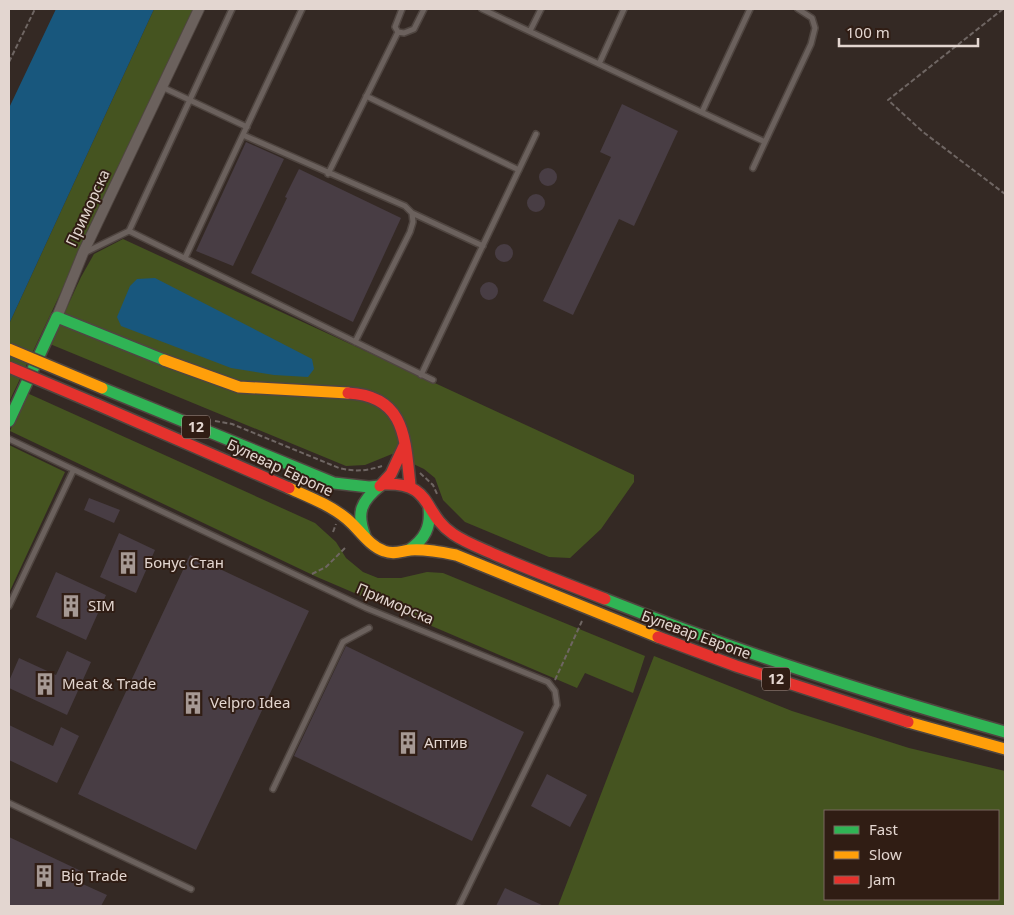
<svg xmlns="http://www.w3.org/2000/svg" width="1014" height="915" font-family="'Noto Sans',sans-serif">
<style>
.green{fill:#455420;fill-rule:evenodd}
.water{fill:#18577d}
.building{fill:#483d44}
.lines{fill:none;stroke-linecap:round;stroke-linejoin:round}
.lane-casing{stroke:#4f4540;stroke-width:8}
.street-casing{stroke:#4f4540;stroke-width:12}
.fast-casing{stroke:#4f4540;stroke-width:14}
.slow-casing{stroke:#4f4540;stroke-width:14}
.jam-casing{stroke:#4f4540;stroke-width:14}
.path{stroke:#6f6663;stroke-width:2;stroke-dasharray:5 2.5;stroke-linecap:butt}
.lane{stroke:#6b615d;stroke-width:5}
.street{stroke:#6b615d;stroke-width:10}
.fast{stroke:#30b455;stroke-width:11}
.slow{stroke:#ff9f0a;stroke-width:11}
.jam{stroke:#e5322d;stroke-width:11}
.slow-bridge-casing{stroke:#4f4540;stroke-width:14;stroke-linecap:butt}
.jam-bridge-casing{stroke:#4f4540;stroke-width:14;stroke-linecap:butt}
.slow-bridge{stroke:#ff9f0a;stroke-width:11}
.jam-bridge{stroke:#e5322d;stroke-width:11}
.labels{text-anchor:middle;stroke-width:4;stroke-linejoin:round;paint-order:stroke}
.shield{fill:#301d14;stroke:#ad9e98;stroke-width:1}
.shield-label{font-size:14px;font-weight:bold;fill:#e3d6d0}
.street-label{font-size:15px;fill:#e3d6d0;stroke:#301d14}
.poi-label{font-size:15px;fill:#e3d6d0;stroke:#301d14;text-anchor:start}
</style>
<rect width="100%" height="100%" fill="#342924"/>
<path class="green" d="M154,9H195L9,402V324Z
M123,239L634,475V482L601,529L570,558L549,557L465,522L443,500L435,478L424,469L392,454L365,465L346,466L50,344L81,277L94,254Z
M27,393L315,523L336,542L346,558L363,572L378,578H401L427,572L443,573L645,656L633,693L585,673L577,688L317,577L10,431Z
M9,445L65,472L9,593Z
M654,656L792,711L909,748L1005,771V906H558ZM998,811V899H825V811Z"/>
<path class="water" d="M56,9H154L9,324V108Z
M155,278L312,359L314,369L308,377L274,375L231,368L121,326L117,317L130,286L137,279Z"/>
<path class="building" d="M622,104L678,131L634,226L619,219L573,315L543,301L611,157L600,152Z
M246,142L284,159L233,266L196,251Z
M539 177a9 9 0 1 1 18 0a9 9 0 1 1-18 0Z
M299,169L401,218L353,322L251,273L287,198L285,197Z
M527 203a9 9 0 1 1 18 0a9 9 0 1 1-18 0Z
M495 253a9 9 0 1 1 18 0a9 9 0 1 1-18 0Z
M480 291a9 9 0 1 1 18 0a9 9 0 1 1-18 0Z
M89,498L120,510L114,523L84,510Z
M119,533L155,550L136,593L100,577Z
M190,555L309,611L196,850L78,794Z
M56,572L106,595L86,640L36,617Z
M346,646L524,732L472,841L294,756Z
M67,651L91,662L67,715L9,688V681L19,658L56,675Z
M9,725L53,746L61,727L79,736L57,783L9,760Z
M547,774L587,795L570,827L531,806Z
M9,837L81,871L76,881L107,895L101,906H9Z
M505,888L544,906H496Z"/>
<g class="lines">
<defs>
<path id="lane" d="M402,9L395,27L398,32L404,33L414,29L424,9
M482,9L765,142L811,44L815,28L812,18L798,9
M530,31L541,9
M599,64L624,9
M162,87L247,127
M366,96L519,170
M702,112L750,9
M243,135L405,206L412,213L413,222L410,232L355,342
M753,168L765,142
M328,174L398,32
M412,213L483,246
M129,231L433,380
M84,253L129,231L232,9
M185,258L302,9
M421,375L536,134
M9,439L366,608L548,682L555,691L557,705L459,906
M9,606L73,471
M273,789L343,642L369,628
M9,803L191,889"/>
<path id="street" d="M57,317L83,253L199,9"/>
<path id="fast" d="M102,388L334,483L369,487L380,486
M9,421L57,317L164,360
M365,536C356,513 361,501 380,486
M409,550C425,539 431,527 429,508
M605,599C736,651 870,694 1005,732"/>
<path id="slow" d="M164,360L239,387L348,393
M289,488C309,497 330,505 347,519C359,529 369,546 384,551C394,555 401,551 410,550C426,549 441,552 456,555L658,637
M908,722L1005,749"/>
<path id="jam" d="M348,393C406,396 405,439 410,485
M96,404L289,488
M383,484C434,482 421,512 453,534C466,543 483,549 498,556C533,571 569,585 605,599
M380,486L391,474L404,446
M658,637L736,666L908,722"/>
</defs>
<use href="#lane" class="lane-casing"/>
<use href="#street" class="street-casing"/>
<use href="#fast" class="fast-casing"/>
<use href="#slow" class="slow-casing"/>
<use href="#jam" class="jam-casing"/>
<path class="path" d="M1003,9L888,100L923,132L1005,194
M9,62L35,9
M215,421L232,424L339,468C355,472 366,471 382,466
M420,473L433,485L437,494
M333,532L336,524
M312,574L326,567L346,547
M555,680L582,621"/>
<use href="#lane" class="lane"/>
<use href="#street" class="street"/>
<use href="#fast" class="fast"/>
<use href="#slow" class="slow"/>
<use href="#jam" class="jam"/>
<defs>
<path id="slow-bridge" d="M9,349L102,388"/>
<path id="jam-bridge" d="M9,367L96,404"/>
</defs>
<use href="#slow-bridge" class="slow-bridge-casing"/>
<use href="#jam-bridge" class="jam-bridge-casing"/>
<use href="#slow-bridge" class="slow-bridge"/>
<use href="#jam-bridge" class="jam-bridge"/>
</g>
<defs>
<symbol id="building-bare" viewBox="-9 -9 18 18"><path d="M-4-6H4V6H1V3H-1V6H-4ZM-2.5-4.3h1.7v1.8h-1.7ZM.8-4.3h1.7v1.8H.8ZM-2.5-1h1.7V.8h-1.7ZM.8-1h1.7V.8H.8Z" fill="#a69994" stroke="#301d14" stroke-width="2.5" paint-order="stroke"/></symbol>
</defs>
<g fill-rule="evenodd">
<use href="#building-bare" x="112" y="547" width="32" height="32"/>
<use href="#building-bare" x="55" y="590" width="32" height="32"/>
<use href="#building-bare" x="29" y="668" width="32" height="32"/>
<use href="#building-bare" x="177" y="687" width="32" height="32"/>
<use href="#building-bare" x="392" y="727" width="32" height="32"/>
<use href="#building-bare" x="28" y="860" width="32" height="32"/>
</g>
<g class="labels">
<g class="shield">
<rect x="182" y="415.5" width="28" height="23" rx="4"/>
<rect x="762" y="667.5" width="28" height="23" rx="4"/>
</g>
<g class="shield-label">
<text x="196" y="432">12</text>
<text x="776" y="684">12</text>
</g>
<g class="street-label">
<text transform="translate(88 208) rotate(-65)" y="5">Приморска</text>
<text transform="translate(280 468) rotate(25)" y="5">Булевар Европе</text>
<text transform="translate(395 604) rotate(23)" y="5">Приморска</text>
<text transform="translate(696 635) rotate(20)" y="5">Булевар Европе</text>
</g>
<g class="poi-label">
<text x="144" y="568">Бонус Стан</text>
<text x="88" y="611">SIM</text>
<text x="62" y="689">Meat &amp; Trade</text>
<text x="210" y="708">Velpro Idea</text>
<text x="424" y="748">Аптив</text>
<text x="61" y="881">Big Trade</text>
</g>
</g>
<rect width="1014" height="915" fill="none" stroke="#e3d6d0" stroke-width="20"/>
<rect x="824" y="810" width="175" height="90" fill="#301d14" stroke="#78675f"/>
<rect x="834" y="826" width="25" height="8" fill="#30b455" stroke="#78675f"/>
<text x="869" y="835" font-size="15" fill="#e3d6d0">Fast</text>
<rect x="834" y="851" width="25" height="8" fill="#ff9f0a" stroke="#78675f"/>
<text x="869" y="860" font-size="15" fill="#e3d6d0">Slow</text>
<rect x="834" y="876" width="25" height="8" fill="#e5322d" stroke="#78675f"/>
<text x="869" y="885" font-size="15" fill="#e3d6d0">Jam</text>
<path d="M839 38v8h139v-8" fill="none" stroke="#e3d6d0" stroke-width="2.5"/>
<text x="846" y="38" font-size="15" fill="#e3d6d0" stroke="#301d14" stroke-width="4" paint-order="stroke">100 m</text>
</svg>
